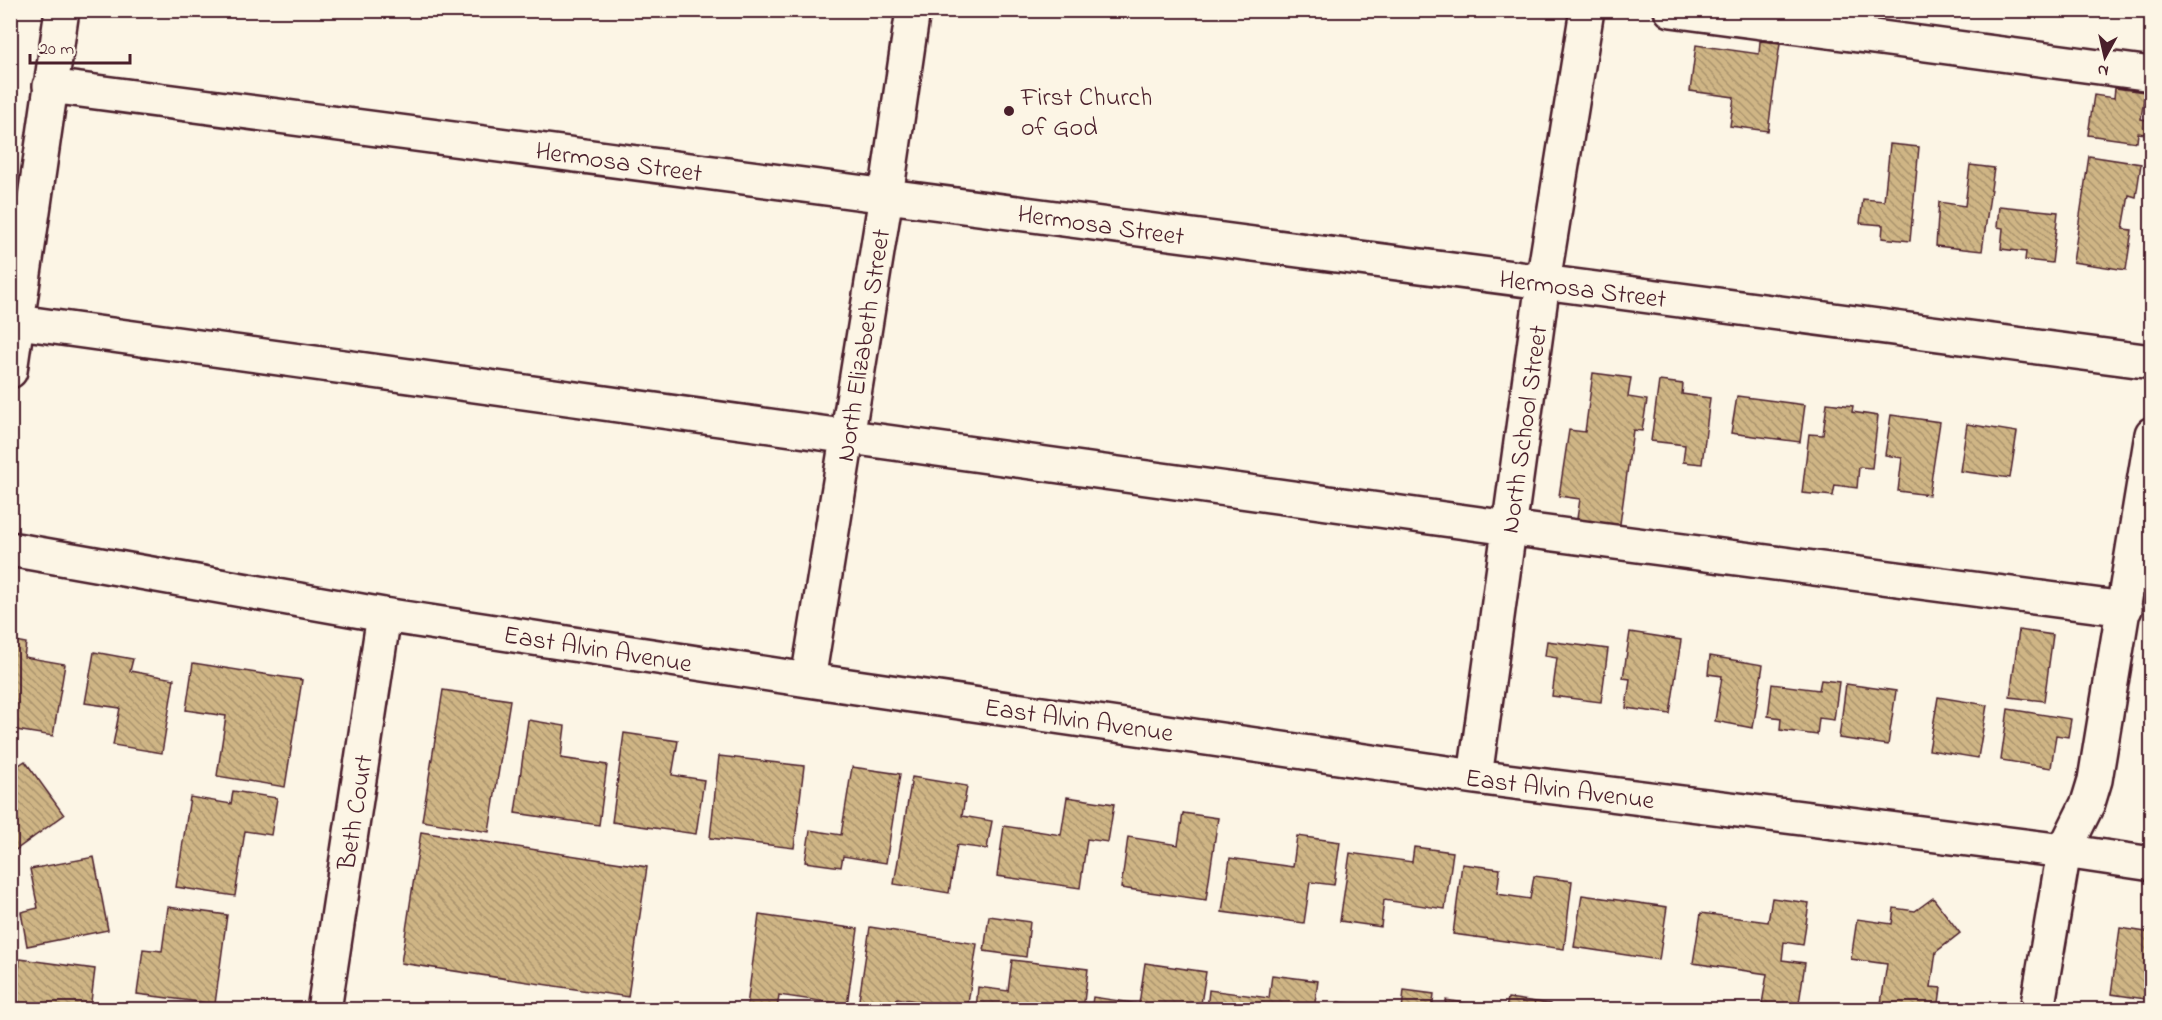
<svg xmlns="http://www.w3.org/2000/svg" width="2162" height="1020" font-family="'Indie Flower',sans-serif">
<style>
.building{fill:url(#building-back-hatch);stroke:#4a1f2b;stroke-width:1.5}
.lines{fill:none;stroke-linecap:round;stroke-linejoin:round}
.minor-casing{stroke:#4a1f2b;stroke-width:38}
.minor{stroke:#fcf5e5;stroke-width:33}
.poi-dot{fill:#4a1f2b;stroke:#fcf5e5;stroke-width:2}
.labels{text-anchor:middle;stroke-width:6;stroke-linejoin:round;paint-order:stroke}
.poi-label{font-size:26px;fill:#4a1f2b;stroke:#fcf5e5;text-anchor:start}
.street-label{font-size:26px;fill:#4a1f2b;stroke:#fcf5e5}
</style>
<defs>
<pattern id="building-back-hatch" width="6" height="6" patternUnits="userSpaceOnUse" patternTransform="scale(1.5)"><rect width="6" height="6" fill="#cfb585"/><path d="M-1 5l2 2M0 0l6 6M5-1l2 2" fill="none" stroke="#aa936d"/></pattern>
</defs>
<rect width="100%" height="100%" fill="#fcf5e5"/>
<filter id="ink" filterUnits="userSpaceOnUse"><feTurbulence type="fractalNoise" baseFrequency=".0167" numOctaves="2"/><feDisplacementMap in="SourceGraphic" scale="12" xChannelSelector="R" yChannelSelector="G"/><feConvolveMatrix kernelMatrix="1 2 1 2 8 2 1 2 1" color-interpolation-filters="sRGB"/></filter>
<g filter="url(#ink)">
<path class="building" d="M1760,41L1780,43L1768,131L1730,126L1734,97L1690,91L1696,45L1759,54Z
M2115,88L2145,92L2141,119L2148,120L2146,134L2138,133L2137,142L2088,135L2094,95L2114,98Z
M1890,144L1919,147L1910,241L1882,238L1883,225L1860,223L1863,199L1884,201Z
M2089,156L2141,164L2136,197L2129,195L2123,229L2132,230L2126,270L2073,262Z
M1970,165L1994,168L1982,251L1936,246L1939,202L1965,206Z
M1999,206L2058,212L2052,263L2025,260L2026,252L2001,249L2003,228L1997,227Z
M1593,373L1631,378L1628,397L1647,400L1642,431L1633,430L1619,531L1576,525L1580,499L1559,496L1569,430L1585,432Z
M1659,381L1683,384L1682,394L1710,398L1702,464L1683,462L1685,445L1651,441Z
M1737,396L1805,405L1800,442L1731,433Z
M1827,403L1853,406L1852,412L1878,416L1872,468L1859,467L1857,488L1835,485L1833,496L1802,493L1809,434L1823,435Z
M1891,415L1940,422L1929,495L1898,491L1902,458L1885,455Z
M1967,424L2017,432L2010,478L1960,471Z
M2019,630L2053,635L2044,701L2010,697Z
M1630,632L1681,640L1670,714L1626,708L1630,679L1623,678Z
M10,640L26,643L24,657L65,664L53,736L10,729Z
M1547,641L1608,649L1601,702L1552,696L1557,658L1545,656Z
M94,652L133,659L130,671L174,679L162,753L113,745L120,708L85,703Z
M1710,656L1763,665L1753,728L1715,721L1722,676L1708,674Z
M193,663L302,680L285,787L217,776L226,716L186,710Z
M1821,680L1839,682L1834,720L1819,718L1817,735L1780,730L1781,718L1768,716L1772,684L1819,690Z
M1846,684L1896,691L1888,745L1839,738Z
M443,690L510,700L489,832L422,821Z
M1938,697L1987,705L1978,758L1929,750Z
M2008,709L2071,719L2068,737L2056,735L2051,768L2001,760Z
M528,720L565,726L561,758L607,765L599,825L515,813Z
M624,733L678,741L672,775L704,780L696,834L612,822Z
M719,756L804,766L794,848L710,838Z
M25,761L64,815L10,854V771Z
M852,767L900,774L886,863L843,856L841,867L805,862L810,830L841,835Z
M912,777L967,786L962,816L992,821L987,849L957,845L949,893L894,884Z
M233,791L277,798L271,835L245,831L235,896L176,887L190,797L231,804Z
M1067,797L1114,804L1108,842L1087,839L1080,888L997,876L1004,826L1061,835Z
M1183,813L1218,818L1206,900L1121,888L1128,837L1178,845Z
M421,832L647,867L628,997L401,963Z
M1297,836L1340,842L1334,885L1310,882L1304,923L1222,912L1230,858L1293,867Z
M1414,847L1453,852L1445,909L1384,900L1381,927L1340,921L1350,853L1412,862Z
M94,857L108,930L27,946L21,912L38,908L30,869Z
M1462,864L1500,869L1497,894L1530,899L1534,876L1572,881L1564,949L1453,934Z
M1582,895L1667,907L1659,960L1574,947Z
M1772,898L1809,903L1803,945L1784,942L1782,960L1805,963L1798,1010H1761L1767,974L1693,963L1701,913L1768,922Z
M1933,898L1960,933L1936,952L1931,987L1941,988L1938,1010H1880L1887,964L1851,959L1857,919L1892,924L1894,908L1915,911Z
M168,907L227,915L215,1004L137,994L143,949L162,951Z
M759,915L858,929L847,1005L779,995L777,1010L747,1006Z
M989,916L1030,922L1026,957L984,951Z
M870,927L977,944L967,1010H921L922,1002L897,998L895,1010L858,1006Z
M2120,928L2152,933V1000L2111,994Z
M20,959L95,969L90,1010H10V1000H15Z
M1012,960L1088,969L1083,1010H976L978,987L1008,991Z
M1145,963L1206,972L1200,1010H1091L1093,997L1139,1004Z
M1272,975L1318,981L1314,1010H1207L1209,990L1269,998Z
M1404,990L1434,994L1432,1010H1402Z
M1508,998L1550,1004L1549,1010H1445L1446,1000L1506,1009Z
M1338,1002L1398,1010H1337Z"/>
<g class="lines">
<defs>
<path id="minor" d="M1671,10L2152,74
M50,86L2152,362
M18,322L1509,528L2125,609
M10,371L62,10
M10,549L384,615L808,680L1475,777L2064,851L2152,864
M808,680L886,196L913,10
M1475,777L1543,282L1587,10
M324,1010L384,615
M2037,1010L2064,851L2088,803L2095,780L2152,434"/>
</defs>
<use href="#minor" class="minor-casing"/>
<use href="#minor" class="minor"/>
</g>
</g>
<circle class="poi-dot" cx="1009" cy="111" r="6"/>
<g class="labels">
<g class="poi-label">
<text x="1021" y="105">First Church<tspan x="1021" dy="30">of God</tspan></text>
</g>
<g class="street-label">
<text transform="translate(619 161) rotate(8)" y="9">Hermosa Street</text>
<text transform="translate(1101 224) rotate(8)" y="9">Hermosa Street</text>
<text transform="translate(1583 288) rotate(7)" y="9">Hermosa Street</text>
<text transform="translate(862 345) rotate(-81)" y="9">North Elizabeth Street</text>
<text transform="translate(1523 429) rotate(-82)" y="9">North School Street</text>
<text transform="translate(598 648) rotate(9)" y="9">East Alvin Avenue</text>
<text transform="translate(1079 719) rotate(8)" y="9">East Alvin Avenue</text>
<text transform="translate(1560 788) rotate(7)" y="9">East Alvin Avenue</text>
<text transform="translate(354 812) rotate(-81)" y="9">Beth Court</text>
</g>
</g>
<rect width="2162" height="1020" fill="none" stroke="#fcf5e5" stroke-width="36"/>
<rect x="18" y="18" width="2126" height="984" fill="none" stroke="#4a1f2b" stroke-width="2" filter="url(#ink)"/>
<g transform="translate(2105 57) rotate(188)" stroke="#fcf5e5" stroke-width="4.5" paint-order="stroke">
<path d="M0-4.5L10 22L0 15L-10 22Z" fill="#4a1f2b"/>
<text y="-9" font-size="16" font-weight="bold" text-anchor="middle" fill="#4a1f2b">N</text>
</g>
<path d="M30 54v9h100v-9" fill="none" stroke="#4a1f2b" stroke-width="3"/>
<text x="39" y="54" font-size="18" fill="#4a1f2b" stroke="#fcf5e5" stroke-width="4.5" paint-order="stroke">20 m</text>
</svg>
